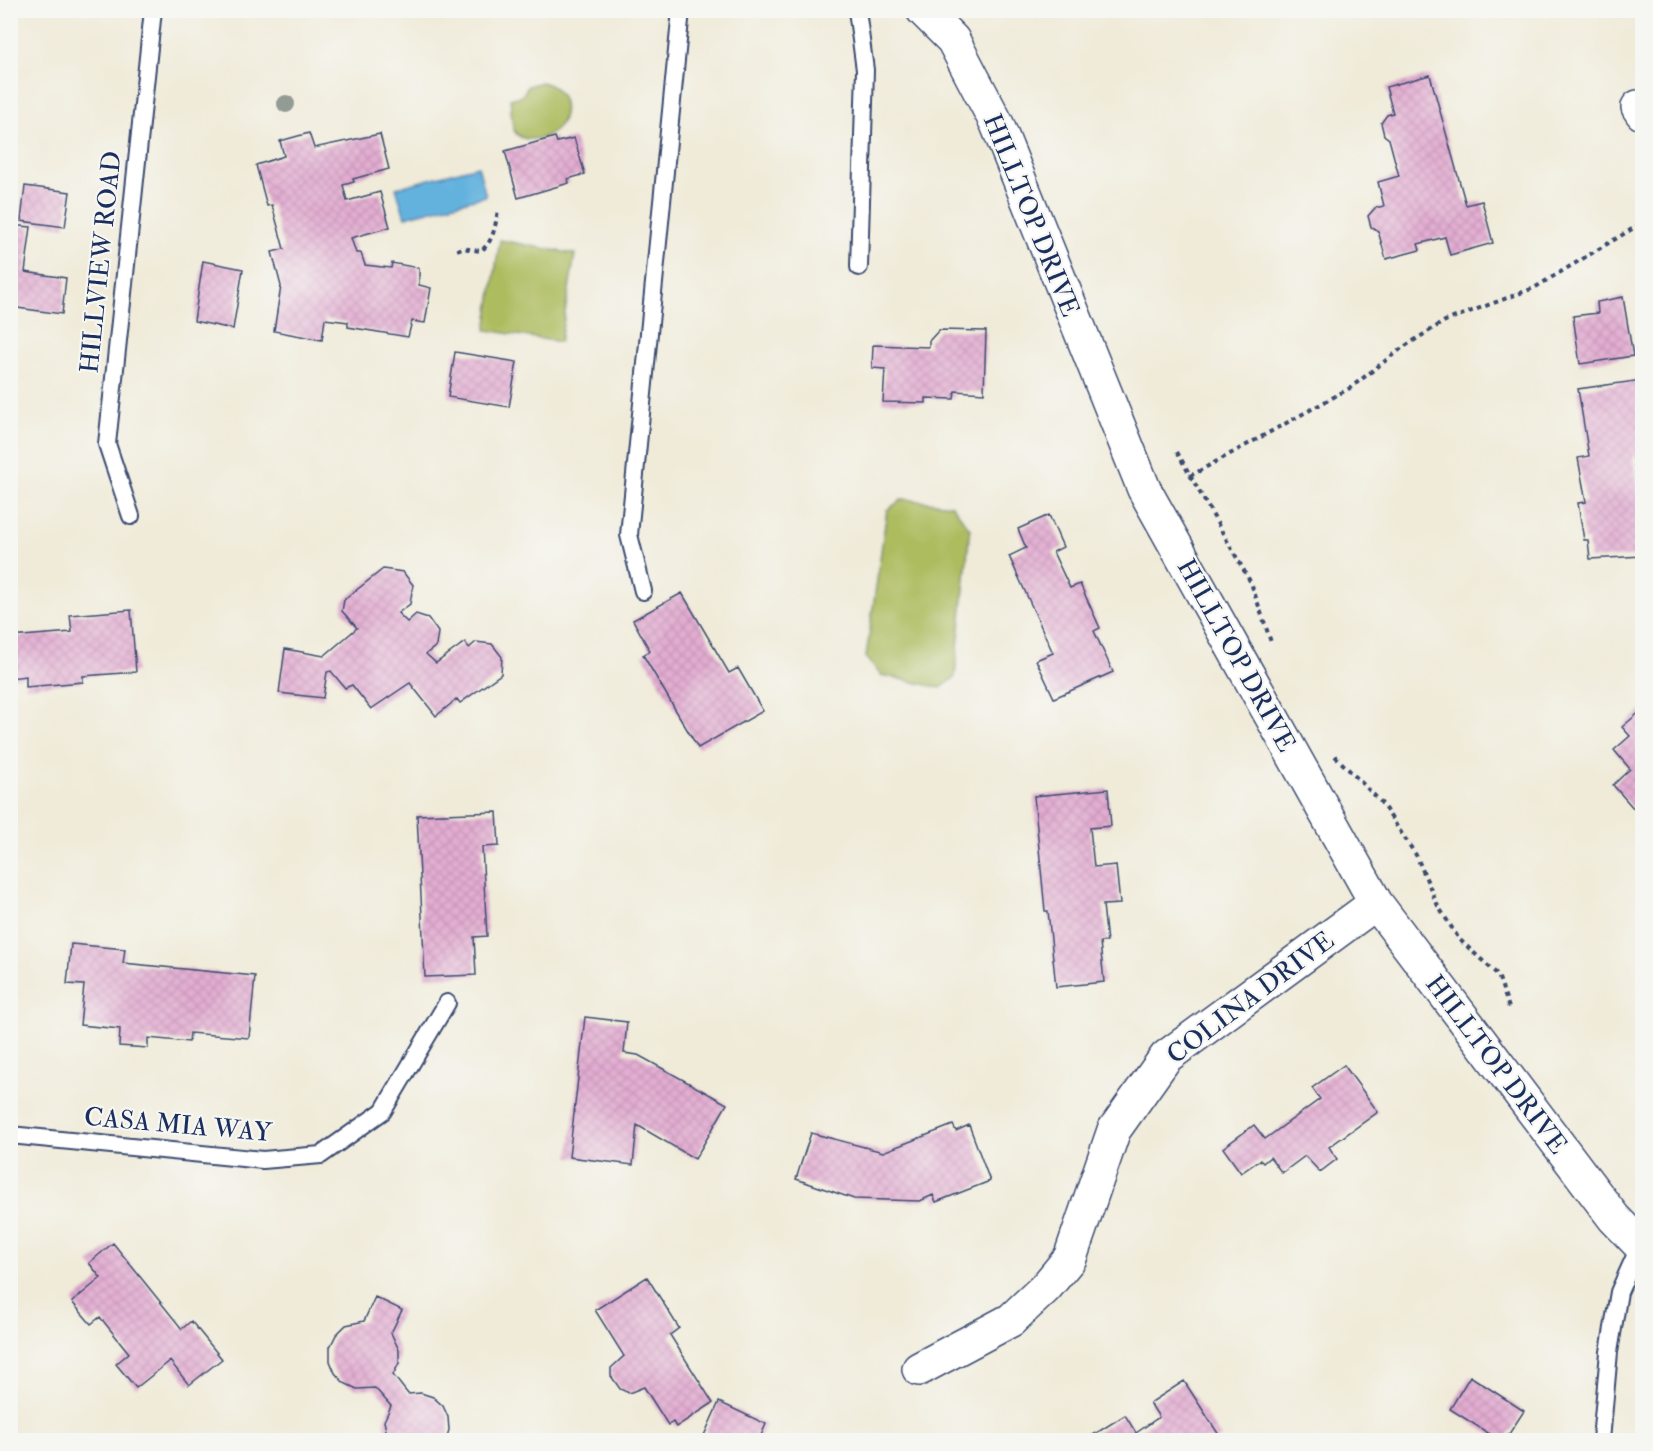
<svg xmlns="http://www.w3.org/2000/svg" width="1653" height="1451" font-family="'IM FELL Double Pica',serif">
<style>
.park{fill:#adbc5f;stroke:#64765e;stroke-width:1.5}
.water{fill:#64b2de;stroke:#40709e;stroke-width:1.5}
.building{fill:url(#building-cross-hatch)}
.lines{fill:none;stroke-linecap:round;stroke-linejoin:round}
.lane-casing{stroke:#3b4b70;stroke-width:20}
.street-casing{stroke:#3b4b70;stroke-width:36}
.path{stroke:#3b4b70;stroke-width:4;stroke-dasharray:4.5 4.5;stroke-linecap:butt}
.lane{stroke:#fff;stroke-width:16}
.street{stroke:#fff;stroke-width:33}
.tree{fill:#939b95}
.labels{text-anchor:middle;stroke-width:4.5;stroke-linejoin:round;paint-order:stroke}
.street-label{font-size:26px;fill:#1b2f5e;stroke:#f6f6f2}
</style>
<defs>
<pattern id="building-cross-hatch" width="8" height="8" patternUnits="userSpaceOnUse" patternTransform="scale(1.5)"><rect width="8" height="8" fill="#e3add1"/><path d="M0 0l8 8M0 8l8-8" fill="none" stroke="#c295b6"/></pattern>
</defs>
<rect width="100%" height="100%" fill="#f6f6f2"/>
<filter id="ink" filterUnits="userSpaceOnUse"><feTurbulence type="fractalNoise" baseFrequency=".0167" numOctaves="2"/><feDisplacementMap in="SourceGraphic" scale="12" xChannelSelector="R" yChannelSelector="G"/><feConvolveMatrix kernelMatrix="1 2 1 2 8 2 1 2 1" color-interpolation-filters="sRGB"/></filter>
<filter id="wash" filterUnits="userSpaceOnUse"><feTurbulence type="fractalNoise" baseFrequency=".008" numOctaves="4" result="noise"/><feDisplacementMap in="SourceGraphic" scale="24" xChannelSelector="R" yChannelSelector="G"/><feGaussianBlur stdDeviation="1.35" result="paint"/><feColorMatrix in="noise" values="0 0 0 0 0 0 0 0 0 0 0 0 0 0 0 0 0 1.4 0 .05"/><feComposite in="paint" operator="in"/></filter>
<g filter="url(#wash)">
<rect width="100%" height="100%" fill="#f0ebd9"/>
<path class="park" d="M541,82C577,89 570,139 531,139C525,139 519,138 515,132C510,122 512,110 510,99L522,96L528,86Z
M500,240L575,254L560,342L486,330Z
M903,499L952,505L970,529L955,677L941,688L881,675L866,657L887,510Z"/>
<path class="water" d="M478,166L486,196L405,217L396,188Z"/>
<g id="blocks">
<path class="building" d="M1430,75L1466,205L1482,201L1493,243L1450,255L1445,237L1418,244L1420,250L1386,259L1378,231L1371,227L1368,216L1375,208L1384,206L1378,182L1399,176L1389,139L1384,135L1381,123L1387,115L1393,113L1386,87Z
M309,133L314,148L380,134L389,169L353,179L354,182L343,185L347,201L380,192L390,227L351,238L356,253H361L365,265L391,268L392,263L419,268V285L431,288L425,323L412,321L408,337L348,327V322L325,319L322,340L274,331L281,286L272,252L284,249L272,205L267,206L256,165L284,156L280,141Z
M555,137L557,142L574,138L585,174L568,179L569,183L518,198L505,151Z
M25,186L70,192L65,227L21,221Z
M10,225L31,227L25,272L66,278L62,314L10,307Z
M203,261L243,269L233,329L194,321Z
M1623,297L1633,356L1580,364L1573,316L1598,313L1597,302Z
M939,330L986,331L984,393L955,391L954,399L926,398V403L883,402L885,369L872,368L873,345L929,347V341Z
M455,352L517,362L509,407L448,397Z
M1642,380V454L1633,456L1639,495L1642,493V556L1590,559L1588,540H1584L1578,503L1586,502L1578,458L1589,456L1578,389Z
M1049,515L1063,547L1053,552L1070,588L1080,584L1100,628L1094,631L1113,672L1054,698L1036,660L1053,653L1009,556L1026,548L1018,529Z
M383,569L403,572L413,585L410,604L398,613L407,622L416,614L428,618L438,632L436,646L426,654L436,663L465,642L469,648L476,642L492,644L502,657L501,674L460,703L457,699L436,716L410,683L371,709L352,685L345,688L331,671L327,672L323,698L279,693L285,649L324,656L357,628L342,611L344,600Z
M682,593L729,673L738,668L763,711L698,748L643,655L650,651L633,620Z
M131,610L136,672L83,676V682L26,687V676L10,678V637L72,632L70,615Z
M1642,710V818L1613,785L1630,769L1614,750L1630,736L1622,727Z
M1108,789L1111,826L1090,828L1094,867L1116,865L1120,904L1103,905L1107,942H1100L1104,982L1056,987L1048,911H1045L1034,796Z
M497,812L499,846L482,847L487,936L474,937L476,975L425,977L417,815Z
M71,944L125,949L123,963L255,976L249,1038L190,1033L189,1042L148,1038V1048L119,1046L120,1029L80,1025L84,985L67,984Z
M585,1017L627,1022L624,1053L638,1055L727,1104L695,1159L637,1125L633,1165L569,1157Z
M1344,1065L1378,1112L1329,1147L1337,1159L1320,1172L1305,1156L1282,1173L1270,1157L1263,1163L1260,1160L1241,1173L1223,1148L1254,1125L1265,1139L1320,1099L1312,1088Z
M953,1125L956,1131L969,1125L990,1181L936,1202L933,1195L920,1201L854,1199L796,1179L811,1133L883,1152Z
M113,1243L182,1329L191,1321L222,1359L189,1385L170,1361L136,1388L116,1364L129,1353L100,1317L91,1324L72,1302L101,1278L89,1263Z
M647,1277L679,1328L670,1335L713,1403L676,1427L673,1422L668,1425L644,1387L629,1393L620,1389L611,1376V1368L624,1356L595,1310Z
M375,1297L402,1310L391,1333L399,1350V1363L393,1375L408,1394L421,1393L433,1397L443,1406L448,1417L449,1430L446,1440H388L384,1421L391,1406L375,1388L357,1389L344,1383L335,1373L330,1361V1347L336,1335L346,1325L364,1321Z
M1470,1376L1524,1411L1505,1440H1499L1450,1409Z
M1184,1381L1221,1438L1217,1440H1085L1125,1415L1136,1433L1159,1417L1150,1403Z
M719,1402L766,1424L759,1440H702Z"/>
</g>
</g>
<g filter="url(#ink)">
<use href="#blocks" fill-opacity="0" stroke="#3b4b70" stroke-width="1.5"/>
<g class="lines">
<defs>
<path id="lane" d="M857,10L865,70L859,267
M131,516L107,444L153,10
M643,591L629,535L681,10
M10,1135L263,1160L321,1155L383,1111L447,1003
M1601,1440L1609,1352L1619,1292L1640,1245"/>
<path id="street" d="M923,10L953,40L997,124L1144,489L1376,903L1614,1218L1642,1247
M1638,107L1642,113
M919,1369L1011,1320L1046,1287L1070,1258L1114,1130L1166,1057L1376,903"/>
</defs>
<use href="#lane" class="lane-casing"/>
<use href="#street" class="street-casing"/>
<path class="path" d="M457,250L462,248L481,251C494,240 495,227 498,210
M1177,452L1251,583L1271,642
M1190,476L1350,388L1402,348L1445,321L1534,288L1642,223
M1335,756L1380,801L1416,855L1438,906L1459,939L1498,975L1509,1008"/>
<use href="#lane" class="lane"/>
<use href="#street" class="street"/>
</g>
<circle class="tree" cx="286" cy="104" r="9"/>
</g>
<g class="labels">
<g class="street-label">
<text transform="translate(1032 215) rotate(68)" y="9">HILLTOP DRIVE</text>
<text transform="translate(100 262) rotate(-84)" y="9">HILLVIEW ROAD</text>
<text transform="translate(1237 655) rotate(61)" y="9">HILLTOP DRIVE</text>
<text transform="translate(1250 997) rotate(-37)" y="9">COLINA DRIVE</text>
<text transform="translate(1497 1064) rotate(53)" y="9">HILLTOP DRIVE</text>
<text transform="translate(178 1124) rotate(5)" y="9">CASA MIA WAY</text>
</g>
</g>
<rect width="1653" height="1451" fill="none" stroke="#f6f6f2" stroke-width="36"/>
</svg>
